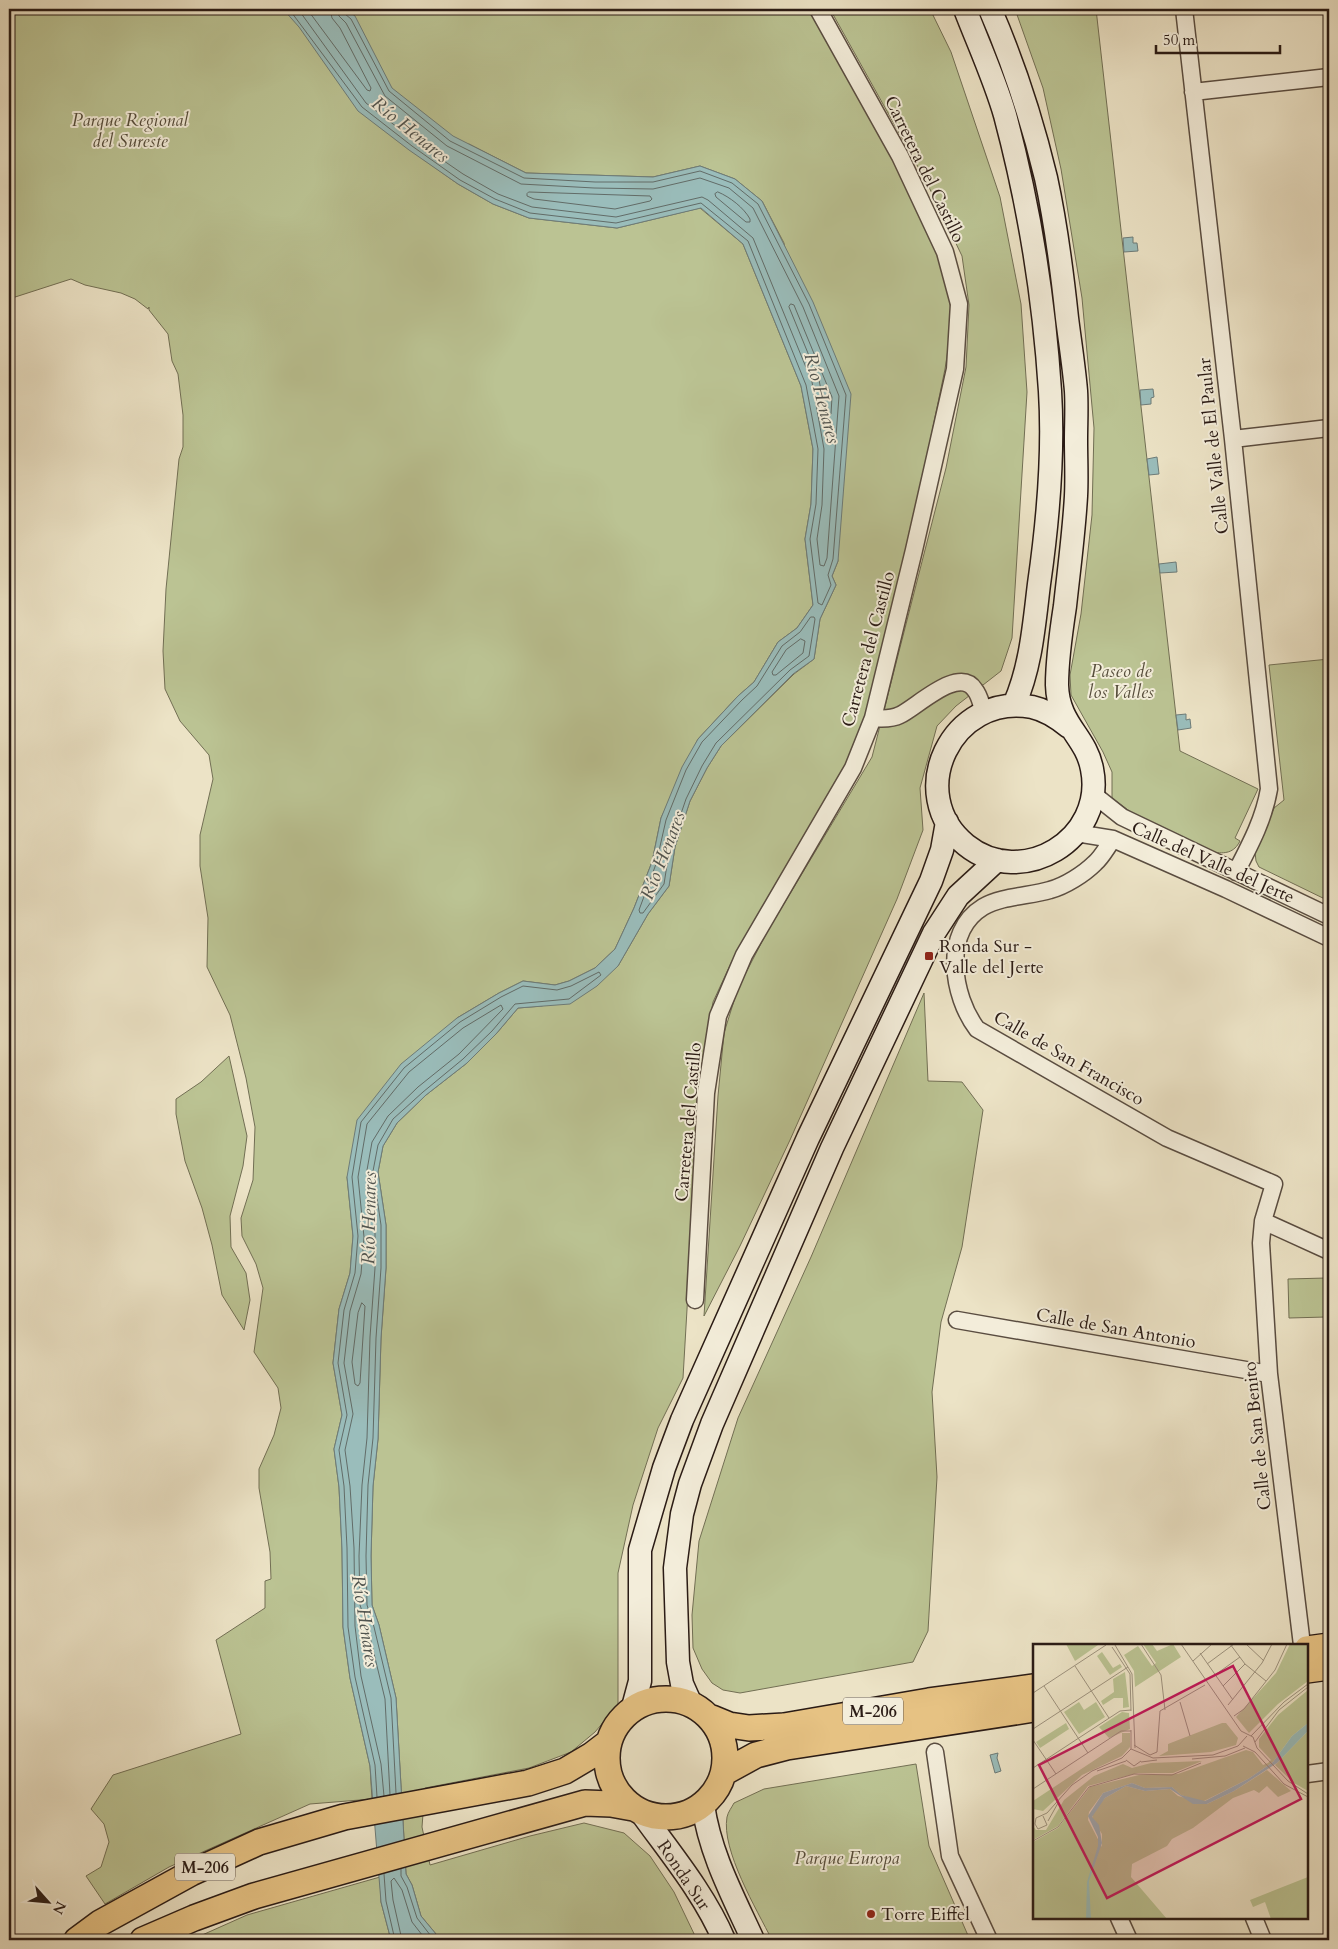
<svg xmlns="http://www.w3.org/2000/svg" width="1338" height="1949" font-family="Cardo,serif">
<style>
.green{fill:#bbc393;stroke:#726f54}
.water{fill:#9abdbb;stroke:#6d7c79}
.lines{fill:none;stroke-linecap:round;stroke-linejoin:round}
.shore{stroke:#626c68;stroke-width:1}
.minor-casing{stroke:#5a4d41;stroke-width:19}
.secondary-casing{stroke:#2a1b15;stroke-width:25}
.primary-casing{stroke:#2a1b15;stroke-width:28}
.minor{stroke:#f3edda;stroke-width:16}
.secondary{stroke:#f3edda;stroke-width:22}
.primary{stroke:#e6c283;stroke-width:25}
.poi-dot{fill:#8f2418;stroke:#f3edda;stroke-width:2}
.labels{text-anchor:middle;stroke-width:4;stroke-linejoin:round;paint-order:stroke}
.shield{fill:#f3edda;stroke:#665a50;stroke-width:1}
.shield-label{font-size:16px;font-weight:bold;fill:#2a1b15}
.park-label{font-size:18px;font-style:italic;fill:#564d3b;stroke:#f3edda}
.street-label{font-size:18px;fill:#2a1b15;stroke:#f3edda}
.poi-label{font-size:18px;fill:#2a1b15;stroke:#f3edda;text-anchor:start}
.water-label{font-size:19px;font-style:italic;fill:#51544f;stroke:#f3edda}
.inset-road{fill:none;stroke:#9e937f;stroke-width:1}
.view{fill:#c2185b;fill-opacity:0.15;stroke:#c2185b;stroke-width:2.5}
.inset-edge{fill:none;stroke:#2a1b15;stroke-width:2.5}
</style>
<rect width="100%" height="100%" fill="#ece3c6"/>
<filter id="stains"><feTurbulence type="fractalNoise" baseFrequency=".004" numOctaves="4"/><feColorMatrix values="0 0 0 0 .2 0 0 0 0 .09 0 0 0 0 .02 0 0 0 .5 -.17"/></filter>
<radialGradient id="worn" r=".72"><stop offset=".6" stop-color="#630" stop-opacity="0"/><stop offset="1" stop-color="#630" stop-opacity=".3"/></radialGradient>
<path class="green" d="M9,9H809L898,166L940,256L947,286L951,310L950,336L945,369L915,514L866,712L850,757L787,870L732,961L713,1002L701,1069L683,1378L658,1428L633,1505L618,1573V1705L595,1732L571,1752L529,1768L425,1788L422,1827L430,1865L530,1836L584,1823L624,1833L650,1856L674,1892L697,1940H441L421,1916L412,1885L406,1874L396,1698L379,1625L372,1605L371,1556L373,1486L378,1439L381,1338L386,1268V1225L378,1172L383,1146L397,1123L426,1095L467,1063L496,1034L518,1008L542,1006L618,966L648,914L669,886L675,847L690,801L707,768L721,746L794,674L814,659L820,619L836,585L832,576L838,561L784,243L762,201L735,179L700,166L653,177L526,173L469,144L423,159L458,184L493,204L529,218L617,228L700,208L743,244L801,386L813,449L811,504L805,539L813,605L797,628L778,642L754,682L738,696L698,739L661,818L652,862L634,908L615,949L595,968L569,981L555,985L523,981L499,993L457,1018L347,1177L353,1236L350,1273L339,1309L333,1363L342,1415L334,1449L339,1487L342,1549L343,1627L350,1678L370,1766L372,1799L310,1804L169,1867L105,1904L86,1876L101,1867L109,1842L104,1824L91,1809L113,1775L241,1734L216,1640L265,1608V1581L271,1579L270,1552L259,1488V1469L274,1435L281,1408L278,1388L254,1352L263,1288L256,1264L242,1236L241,1218L253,1180L255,1127L246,1078L230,1015L207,967L208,918L200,866V835L213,779L209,755L180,721L165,689L163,651L166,589L179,459L183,447V415L178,374L172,361L168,334L149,310V307L148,309L135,299L121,293L85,285L71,279L9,299Z
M830,9H930L951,52L1000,197L1021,304L1027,392L1012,638L1001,671L956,706L937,726L920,788L923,830L897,899L790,1140L740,1246L704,1316L718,1096L724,1033L738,988L767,932L872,757L946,468L966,367L969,305L962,256L927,183Z
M1015,9H1096L1180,751L1258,789L1235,838L1240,841C1234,853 1225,854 1213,852L1136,816L1112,798V772L1103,752L1071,695L1070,675L1081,614L1092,515L1094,428L1082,298L1061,169L1043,88Z
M1329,659V901L1259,867L1256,861L1255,852L1274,808L1284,800L1269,665Z
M924,993L928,1081L962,1082L983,1110L962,1247L941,1322L932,1392L937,1477L928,1631L913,1662L740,1693L723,1690L712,1683L702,1669L693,1648L692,1615L699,1541L738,1418L811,1257Z
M229,1056L247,1136L243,1166L230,1216L231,1247L246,1273L250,1300L244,1330L222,1295L212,1245L202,1208L185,1161L176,1114V1099L201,1082Z
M1326,1278V1317L1289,1318L1288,1279Z
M916,1764L929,1846L970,1940H772C757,1910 721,1850 727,1817C728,1812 732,1807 734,1803L764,1789Z
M380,1877L381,1902L391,1940H191L247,1915Z"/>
<path class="water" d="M283,9H346L355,16L392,88L453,136L526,173L653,177L700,166L735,179L762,201L813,302L851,394L838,561L832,576L836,585L820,619L814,659L793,674L721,746L707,768L690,801L675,847L669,886L648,914L618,966L597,986L570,1004L518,1008L496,1034L467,1063L426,1095L397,1123L383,1146L378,1172L386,1225V1268L381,1338L378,1439L373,1486L371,1556L372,1605L379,1625L396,1698L406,1874L412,1885L421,1916L441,1940H391L381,1902L370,1766L350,1678L343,1627L342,1549L339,1487L334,1449L342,1415L333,1363L339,1309L350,1273L353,1236L347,1177L357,1120L401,1064L457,1018L499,993L523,981L555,985L569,981L595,968L615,949L634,908L652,862L661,818L682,767L698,739L738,696L754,682L778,642L797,628L813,605L805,539L811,504L813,449L801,386L743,244L701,208L617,228L529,218L493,204L458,184L409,150L358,111L299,27Z
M1133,237V243H1137L1138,251L1124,252L1123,238Z
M1153,389L1154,397L1151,398V404L1141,405L1140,390Z
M1157,457L1159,474L1149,475L1147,459Z
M1176,562L1177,572L1160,573L1159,564Z
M1186,714V720L1190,719L1191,728L1178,730L1176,715Z
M998,1753L997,1758L1001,1771L995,1773L990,1755Z"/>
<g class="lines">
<path class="shore" d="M289,9L362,107L412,146L460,180L495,199L530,213L616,223L701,203L748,241L806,385L818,449L816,504L810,539L818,603L822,605L831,585L828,575L833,559L846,395L809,304L758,204L732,183L700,171L653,182H595L524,178L450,141L389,91L351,19L345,14L344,9
M298,9L366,103L415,141L463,174L498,194L532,207L616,217L702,197L708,200L753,238L812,382L824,449L822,505L817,539L820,565L824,566L827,558L839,396L803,307L753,208L729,188L700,178L653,189L594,188L521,184L447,146L385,96L346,23L339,16L337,9
M307,9L367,90L370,91L371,88L340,28L332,18L330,9
M529,192L650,196L652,199L650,201L615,209L534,199L527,196V194Z
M718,192C730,197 744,208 750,219V222H746L716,197L715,194Z
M791,304L794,305L796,310L832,397L831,414L829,416L826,415L819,380L789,307Z
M811,617H814L815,619L809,656L790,670L716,743L702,766L686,799L670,846L664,884L643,913H640L639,910L656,864L666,820L686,770L702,742L742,700L757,686L782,646L800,632Z
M801,639L805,641L803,653L776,675H773L772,672L786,650Z
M362,1303L365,1306L360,1383L358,1386L355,1384L352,1362L358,1313Z
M384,1796L381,1764L361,1676L355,1626L354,1548L350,1486L345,1450L353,1414L344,1363L350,1311L361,1274L364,1237L358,1177L367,1124L409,1072L463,1028L501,1005L503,1009L459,1054L418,1087L388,1116L372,1142L367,1170L375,1225V1268L370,1337L367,1438L362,1485L359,1556L360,1605L368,1629L385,1699L390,1795
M377,1797L375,1765L355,1677L348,1627L347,1548L344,1486L339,1450L347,1415L338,1363L344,1310L355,1273L358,1236L352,1177L361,1122L404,1068L460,1022L501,997L523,986L557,990L571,986L599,972L601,975L569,999L515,1004L492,1031L463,1059L423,1092L393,1119L378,1145L373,1171L381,1225V1268L376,1338L373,1438L368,1485L366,1556L367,1605L374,1627L391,1698L396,1793
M401,1869V1876L407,1887L417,1918L434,1940
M384,1874L386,1901L395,1940
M402,1940L393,1900L391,1881L394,1878L402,1890L412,1922L426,1940"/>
<defs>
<path id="minor" d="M1184,9L1233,439L1269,789C1264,819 1250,845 1236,872
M1193,92L1329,77
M1233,439L1329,428
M873,718C883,719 892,719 900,715C917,707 959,665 975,690C980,696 981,705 984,712
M1093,794L1122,817L1329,916
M1076,833L1113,839L1226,889L1329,938
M1113,839C1107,847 1102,857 1095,863C1084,874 1065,886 1050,890C1031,896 1001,896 983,907C942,932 952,996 977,1029L1167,1138L1274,1184L1263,1221L1261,1243L1269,1374L1302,1645
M1263,1221L1329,1251
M695,1300L706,1093L718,1016L744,955L853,768L873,718L914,550L955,369L959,304L945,252L900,156L818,9
M957,1320L1269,1374
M935,1752L950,1856L989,1940
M1307,1774L1329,1771
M1119,1918L1129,1940
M1254,1918L1263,1940"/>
<path id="secondary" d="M965,9C978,43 995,80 1005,115C1029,205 1044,298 1050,391C1054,455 1048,521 1039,584C1034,625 1031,667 1014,705
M990,9C1014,64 1032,120 1046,178C1056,224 1062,271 1067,318C1070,342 1074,367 1076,391C1077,407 1076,424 1076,440C1076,459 1077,477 1076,496C1074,532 1069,569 1065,606C1061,632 1057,659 1057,685C1058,725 1086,736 1092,769C1106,839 1022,890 966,845C903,794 952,692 1032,707C1046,710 1058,718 1069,727
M690,1702L682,1684L678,1662L675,1568L682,1514L690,1484L712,1424L832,1148L934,933L958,896L997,860
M633,1707L640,1681V1550L664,1468L682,1420L808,1138L931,881L942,850L947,822
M703,1805C710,1854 733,1896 753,1940
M640,1811C670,1853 704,1893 724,1940"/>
<path id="primary" d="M1307,1649L1329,1646
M1307,1670L1329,1667
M607 1758a59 59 0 1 1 118 0a59 59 0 1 1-118 0Z
M712,1718L729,1725L749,1728L784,1726L929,1701L1034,1687
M725,1772L756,1755L787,1747L1034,1709
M77,1940L100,1923L191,1873L259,1842L344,1817L528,1783L565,1771L592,1755L609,1742
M143,1940L194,1918L254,1896L585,1803L611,1804L633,1808"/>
</defs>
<use href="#minor" class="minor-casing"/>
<use href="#secondary" class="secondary-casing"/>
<use href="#primary" class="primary-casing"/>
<use href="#minor" class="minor"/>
<use href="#secondary" class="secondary"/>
<use href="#primary" class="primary"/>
</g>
<g class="poi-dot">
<rect x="924" y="951" width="10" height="10" rx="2.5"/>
<circle cx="871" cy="1914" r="5"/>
</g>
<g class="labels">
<g class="shield">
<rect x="843" y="1697.5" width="60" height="27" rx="4"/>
<rect x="175" y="1853.5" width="60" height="27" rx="4"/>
</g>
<g class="shield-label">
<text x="873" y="1717">M-206</text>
<text x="205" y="1873">M-206</text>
</g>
<g class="park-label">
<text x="130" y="126">Parque Regional<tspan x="130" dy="21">del Sureste</tspan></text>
<text x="1121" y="677">Paseo de<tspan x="1121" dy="21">los Valles</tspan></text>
<text x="847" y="1864">Parque Europa</text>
</g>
<g class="street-label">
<text transform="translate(925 169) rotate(64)" y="6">Carretera del Castillo</text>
<text transform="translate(1213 446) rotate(-96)" y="6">Calle Valle de El Paular</text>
<text transform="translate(868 649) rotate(-75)" y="6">Carretera del Castillo</text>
<text transform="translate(1213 862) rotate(24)" y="6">Calle del Valle del Jerte</text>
<text transform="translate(1069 1058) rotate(30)" y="6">Calle de San Francisco</text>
<text transform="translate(688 1122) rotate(-85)" y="6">Carretera del Castillo</text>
<text transform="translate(1116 1328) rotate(10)" y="6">Calle de San Antonio</text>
<text transform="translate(1257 1436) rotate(-96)" y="6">Calle de San Benito</text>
<text transform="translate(684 1875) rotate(56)" y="6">Ronda Sur</text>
</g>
<g class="poi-label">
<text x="939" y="952">Ronda Sur -<tspan x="939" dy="21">Valle del Jerte</tspan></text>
<text x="881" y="1920">Torre Eiffel</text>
</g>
<g class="water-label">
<text transform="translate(411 129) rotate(39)" y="7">Río Henares</text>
<text transform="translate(823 398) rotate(75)" y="7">Río Henares</text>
<text transform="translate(662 855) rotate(-69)" y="7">Río Henares</text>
<text transform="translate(368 1218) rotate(-89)" y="7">Río Henares</text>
<text transform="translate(366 1621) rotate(81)" y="7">Río Henares</text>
</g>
</g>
<g transform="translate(1033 1644)">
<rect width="275" height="275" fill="#ece3c6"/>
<path d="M33,0H65V1L42,17ZM110,0H119L124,7L140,0L148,13L102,43L101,27L91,11L105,2L119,22L123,19ZM257,0H275V37L245,60L216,89L203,73L243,29ZM69,8L80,24L87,20L89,23L77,31L64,12ZM92,28L96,63L90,64V54H81L70,61L68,57L81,48L80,35ZM275,46V79L259,92L240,118L215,135L169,158L148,151L139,143L112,144L99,139L70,149L56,168L55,176L69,203V190L59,174L61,167L72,154L93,142L112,147L137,145L145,152L174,160L201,147L234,126L258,147L245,153L234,142L226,149L221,146L200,154L160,184L139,195L134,202L99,220L98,233L134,275H0V198L25,184L57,143L106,131L145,130L213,106L220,108L230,121L235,119L238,116L226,103V95L245,71ZM46,58L51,66L63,58L72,73L46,90L31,68ZM89,68L96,69L97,85L76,94L66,83ZM33,79L36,85L7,104L3,98ZM189,79H193L205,94L203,101L178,108L126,112L135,107V100ZM275,87V147L261,139L242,121ZM89,89H97V103L89,112L49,131L10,167L0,165V157L89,98ZM169,117L140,129H105L55,142L25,182L0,196V182L3,186H13L31,156L61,132L90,120L99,124L118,119ZM275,233V275H238L232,258L220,263L217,256Z" fill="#bbc393"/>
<path d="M275,79V87L244,119L201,147L174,160H160L137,145L112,147L93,142L72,154L59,173L66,181L69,199L56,237L58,275H53L54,238L65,202V193L55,172L70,149L99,139L112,144L139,143L148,151L172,157L215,135L240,118L259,92Z" fill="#9abdbb"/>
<path class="inset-road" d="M108,0L128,31L132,66M148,0L208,87L220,93L224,104L255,137L275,150M197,0L212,20L233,37M213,0L231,17M82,1L99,30L102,104M79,3L97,30L98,67M167,9L200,56M160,17L179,0M174,20L201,0M42,22L76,74M182,31L207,13M11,42L55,109M190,42L212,20M0,49L73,1M147,58L157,92M195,61L229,19L239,0M201,72L211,65L242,26L254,0M0,85L95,23M218,92L251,58L275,40M0,96L23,130M222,98L246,66L275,43M101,101L117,111L124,108L127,67L172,41M210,102L222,108L251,140L275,153M98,105V86M159,115L192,112L212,104M93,116L101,122L108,117M108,118L124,116M0,124L87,67L98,66M64,127L93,117M0,145L88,87H98M10,172L14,181L5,185L2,180L3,174L14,169L39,141L59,127L89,114L98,105L120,114L180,111L205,102L214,92M15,177L25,159M0,197L25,183L56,143L101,130L139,131L168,119"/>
<path class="view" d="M200,22L268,155L74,254L6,121Z"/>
<rect width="275" height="275" class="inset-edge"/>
</g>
<rect width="1338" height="1949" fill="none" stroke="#ece3c6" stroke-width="30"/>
<rect x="10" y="10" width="1318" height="1929" fill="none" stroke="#2a1b15" stroke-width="2.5"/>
<rect x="15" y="15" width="1308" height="1919" fill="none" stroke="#2a1b15"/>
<g transform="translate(48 1902) rotate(117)" stroke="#f3edda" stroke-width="4" paint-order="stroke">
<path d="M0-4L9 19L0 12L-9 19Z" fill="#2a1b15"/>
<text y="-8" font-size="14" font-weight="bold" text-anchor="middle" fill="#2a1b15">N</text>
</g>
<path d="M1156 45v8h124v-8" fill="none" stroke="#2a1b15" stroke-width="2.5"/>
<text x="1163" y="45" font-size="15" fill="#2a1b15" stroke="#f3edda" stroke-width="4" paint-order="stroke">50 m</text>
<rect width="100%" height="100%" filter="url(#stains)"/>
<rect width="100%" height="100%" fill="url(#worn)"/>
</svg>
